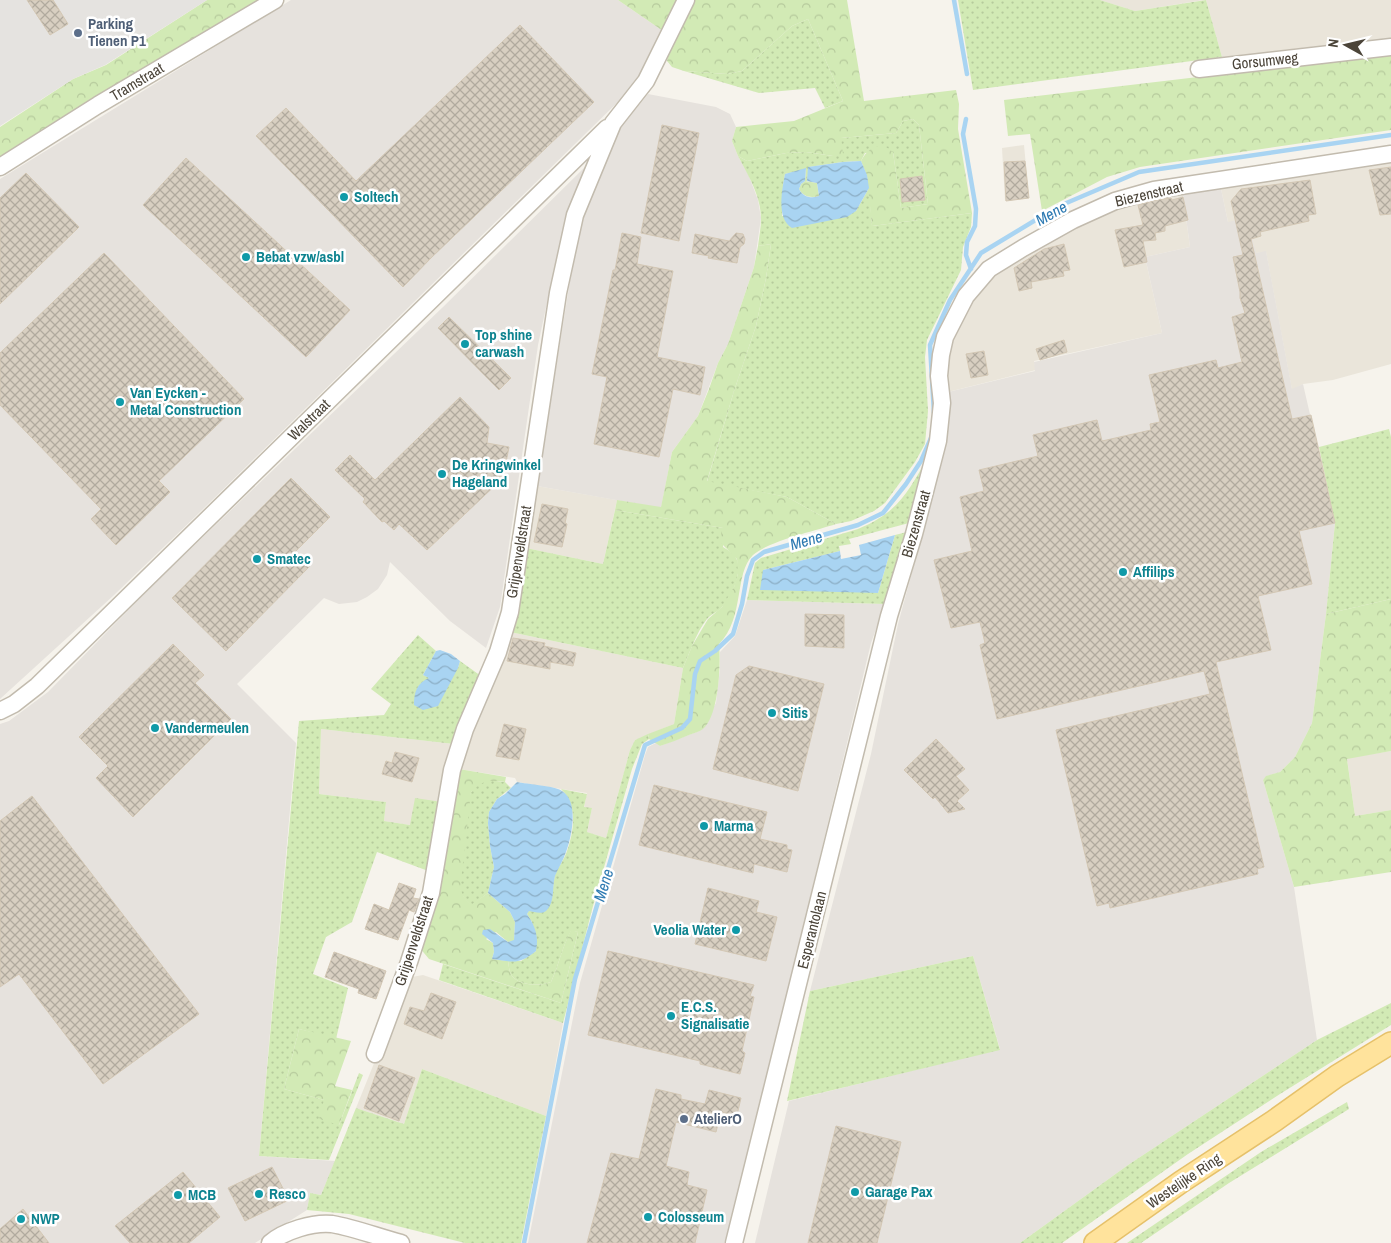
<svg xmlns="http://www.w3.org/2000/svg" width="1391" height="1243" font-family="'Archivo Narrow',sans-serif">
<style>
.residential{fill:#eae5da}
.industrial{fill:#e6e2dd}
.grass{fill:url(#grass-dots)}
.forest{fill:url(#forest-crowns)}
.parking{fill:#e5e3e0}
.water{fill:url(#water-waves)}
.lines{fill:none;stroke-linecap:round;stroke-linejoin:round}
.stream{stroke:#a9d4f2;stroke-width:4.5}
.building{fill:url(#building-cross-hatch);stroke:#d3c7b4}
.minor-casing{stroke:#c2bbae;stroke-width:19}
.major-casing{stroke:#e6c16a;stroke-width:24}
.minor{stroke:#fff;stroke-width:16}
.major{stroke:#ffe39c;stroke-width:21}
.service-dot{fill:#5c6f8a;stroke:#fff;stroke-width:2}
.culture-dot{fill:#0f9aa8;stroke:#fff;stroke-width:2}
.labels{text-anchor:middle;stroke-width:5;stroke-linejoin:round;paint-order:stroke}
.service-label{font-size:15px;font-weight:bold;fill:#4e5e75;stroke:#fff;text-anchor:start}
.street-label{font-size:15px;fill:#4b4439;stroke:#fff}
.culture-label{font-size:15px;font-weight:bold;fill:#0d838f;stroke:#fff;text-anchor:start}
.water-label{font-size:16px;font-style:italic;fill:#2e7ab2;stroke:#fff}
</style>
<defs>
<pattern id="grass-dots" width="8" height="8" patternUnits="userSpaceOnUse" patternTransform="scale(1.25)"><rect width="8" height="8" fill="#d2eab5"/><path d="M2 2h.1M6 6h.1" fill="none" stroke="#b6ca9c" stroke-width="1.8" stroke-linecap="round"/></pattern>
<pattern id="forest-crowns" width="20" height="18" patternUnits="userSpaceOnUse" patternTransform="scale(1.25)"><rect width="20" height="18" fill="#d2eab5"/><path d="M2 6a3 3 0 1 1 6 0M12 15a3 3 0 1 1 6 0" fill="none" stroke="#b6ca9c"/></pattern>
<pattern id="water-waves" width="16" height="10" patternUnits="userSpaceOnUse" patternTransform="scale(1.25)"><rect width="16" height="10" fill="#a9d4f2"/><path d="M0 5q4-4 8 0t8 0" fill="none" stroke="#8caec5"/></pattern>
<pattern id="building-cross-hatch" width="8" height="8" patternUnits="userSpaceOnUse" patternTransform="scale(1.25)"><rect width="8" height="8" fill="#d8cfc1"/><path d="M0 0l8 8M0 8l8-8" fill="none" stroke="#b1aa9e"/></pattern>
</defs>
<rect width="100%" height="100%" fill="#f6f3ec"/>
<path class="residential" d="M1100,0H1204L1135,11Z
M1206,0H1391V38L1222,57Z
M1024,145L1029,198L1005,201L1002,148Z
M1391,157V364L1333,380L1303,384L1292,390L1266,252L1256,253L1228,222L1220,184Z
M1182,188L1190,247L1145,257L1162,333L1034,361L1036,370L944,393L949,343L981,285L1003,267L1098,214Z
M537,486L617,500L603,564L526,548Z
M510,632L683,668L674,724L635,740L630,750L606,838L587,832L592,808H584L587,793L517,782L515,778L459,769L464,751Z
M321,729L454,744L442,802L410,825L384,821L386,802L319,794Z
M1391,751V810L1355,816L1347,758Z
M423,975L563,1023L546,1116L422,1069L404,1124L356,1108L383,1041L412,977Z"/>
<path class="industrial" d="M291,0H618L663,31L642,73L627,93L198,514L113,596L0,699V179Z
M648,94L716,107L730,114L736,127L732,141L738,156L749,176L758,200L761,218L754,267L728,344L718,363L698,416L672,452L661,508L537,486L579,225L599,172L621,127Z
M586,166L558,251L538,345L500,607L486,648L450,621L390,562L387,575L378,589L367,597L357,602L339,604L324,598L237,684L296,743L259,1156L335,1161L321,1195L310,1193L307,1210L255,1243H0V724L9,721L48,692L153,585L443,307Z
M1220,184L1228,222L1247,218L1256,253L1266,251L1292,389L1303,384L1335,523L1326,614L1312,723L1295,757L1280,772L1267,776L1263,780L1294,887L1317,1040L1128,1165L1020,1243H755L789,1101L1000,1049L973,956L810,991L871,754L898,624L923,532L946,437L944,393L1035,371L1034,362L1162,333L1145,257L1190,247L1182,188Z
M747,600L885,604L871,643L785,1002L726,1238L724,1243H528L580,983L645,755L648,747L656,743L660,746L699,731L716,703L720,669V652L735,636Z"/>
<path class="grass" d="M958,0H1100L1135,11L1206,0L1222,57L973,90Z
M808,19L843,101L825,108L815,88L759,93L684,71L727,74L742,71L792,26Z
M913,119L919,125L928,204L901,208L893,152L865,153L861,161L843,162L809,167L807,181H805L806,169L785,174L783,186L782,216L856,211L869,188L872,226L972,213L971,227L963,247L961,270L927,340L925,357L928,411L925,444L915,462L885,503L874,511L851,521L836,524L787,497L707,482L734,391L756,326L766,278L771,244L758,246C759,237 761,228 761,219C761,196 748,175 738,156L747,161L786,153L806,152L833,156L841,138L896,133L903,121Z
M1389,429L1391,437V599L1326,614L1335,523L1319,447Z
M929,455L909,523L849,539L851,544L839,546L840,551L763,570L878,593L895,535L907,532L885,604L747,600L755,563L761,558L858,529C899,512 908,492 929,455Z
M615,510L723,528V547C728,550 735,554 737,560C742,575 732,595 722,607C718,612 711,614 707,619C696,633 690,652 683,668L510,632L526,548L603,564Z
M418,635L436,651L423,675L430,678L458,668L460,661L481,676L454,744L321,729L319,794L386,802L384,821L410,825L415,798L442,802L431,872L377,852L352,922L326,937L313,974L348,988L336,1039L299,1029L284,1089L324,1100L339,1125L359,1073L363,1075L329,1160L259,1156L299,721L384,715L391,704L371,689Z
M648,734L649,739L642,744L632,769L593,906L563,1023L439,980L443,964L561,1003L578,932L571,931C562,947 559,965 551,982C541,986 521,986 513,977C509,973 509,966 508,961H521L536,951L532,922L527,914L529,910L535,912L552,898C553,891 553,883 555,875C558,867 564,860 567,851C574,831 578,805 561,789L587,794L584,807L592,808L587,832L606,838L630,750L635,740Z
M486,780L505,782L511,788L497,799L489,812L488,823L490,846L494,867L488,893L471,906C467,901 462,896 460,890C458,884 468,798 471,792C474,786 481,783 486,780Z
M973,956L1000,1050L787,1101L810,991Z
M1391,1003V1025L1280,1094L1188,1154L1062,1243H1020L1128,1165L1317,1040Z
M422,1069L546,1116L521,1243H465L349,1214L307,1210L310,1193L321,1195L356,1108L404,1124Z
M1347,1102L1349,1109L1229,1183L1141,1243H1127L1261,1152Z"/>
<path class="forest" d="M207,0H259L0,158V127L73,79L106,65Z
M618,0H678L663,31Z
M691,0H847L864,101L956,90L959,104L958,129L972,213L872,226L867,176L861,161C867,150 872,147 883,145L893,152L901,208L928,204L919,125L913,119L903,121L896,133L841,138L843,154L833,156L806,152L786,153L747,161L738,156L732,141L736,127L794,121L843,101L808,19L792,26L742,71L727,74L684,71L672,67L667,61L670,45Z
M1391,54V130L1140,167L1107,177L1042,211L1030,134L1008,136L1004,100Z
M805,181L817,183L819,196C811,198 803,197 799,189L801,184Z
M771,244L766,278L756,326L734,391L707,481L787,497L836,524C815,531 769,541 753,555C734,573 745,618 719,644C721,664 719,715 703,729C699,732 693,733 689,735C679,739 670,743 660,746L649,739L648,734L674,724L683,668L692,646L708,619L722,607L734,587L738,574L737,559L719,541L723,528L615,510L617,500L661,507L672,452L698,416L709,389L718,363L728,344L754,267L758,246Z
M1391,599V751L1347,759L1355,816L1391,810V872L1294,887L1263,780L1266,776L1280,772L1295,757L1312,723L1326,614Z
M459,769L506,777L505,782C489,780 482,780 471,792L460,889L464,897L471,905L488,893L510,912L515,922L514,941L508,942L496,932L486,939L493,943L494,952L492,959L508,961C509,966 509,973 513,977C521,986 541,986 551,982C559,965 562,947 571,930L578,932L561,1003L429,959L419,947Z
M299,1029L351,1041L335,1086L352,1090L339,1125L319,1119L324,1100L284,1089Z"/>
<path class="parking" d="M0,0H207L105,65L73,79L0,126Z"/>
<path class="water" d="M861,161L867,175L869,188L856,211L847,217L792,228C776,219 782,190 785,174L806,168L805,181L801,184L799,189C803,197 811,199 819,196L817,183L807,181L808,167L843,162Z
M895,535L878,593L760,590L763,570L840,551L841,559L861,555L859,545Z
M440,650L451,654L460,661L458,668L438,706L423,710L414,705C414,692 417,683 429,678L423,675L436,651Z
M517,782C527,784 556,786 562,791C579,801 572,836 566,852C563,861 558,868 555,876C552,887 555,901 547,910C543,915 534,912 529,911L527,914C535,926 539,936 536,951C519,965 513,962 492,959L494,952L493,943L482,934L483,930L490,929L508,942L514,940L515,922L510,912L488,893L494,867L490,846L488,823L489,812L497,799L505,794Z"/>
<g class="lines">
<path class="stream" d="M954,0L967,74
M966,119L963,134L976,209L975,226L967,242L966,255L971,269
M934,413L930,345L950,300L981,253L1057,207L1139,172L1391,135
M524,1243L575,979L645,745L682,728L690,719L695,674L700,661L715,651L733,634L742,604L747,576L753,560L764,552L858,525L883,513L906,484L921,461L931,438"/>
</g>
<path class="building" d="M27,0H53L68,24L50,35Z
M520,25L594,102L431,258L403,287L256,136L286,108L356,181Z
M662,125L699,133L679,241L641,233Z
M186,158L350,310L306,357L143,205Z
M1025,161L1029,198L1006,201L1004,162Z
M1391,167V214L1380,215L1369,170Z
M26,173L79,227L0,304V198Z
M922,176L925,200L902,202L900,179Z
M1310,180L1316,214L1308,215L1309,221L1260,232L1261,236L1251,239L1292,419L1311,415L1335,523L1299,531L1312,584L1258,596L1271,650L1216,662L1264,867L1257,869L1258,874L1110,908L1109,903L1097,906L1056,730L1210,694L1204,671L997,719L980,645L985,643L980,622L951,628L934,560L972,551L960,497L984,491L979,470L1038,456L1033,435L1097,420L1102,441L1151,430L1150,424L1160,422L1149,375L1216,360L1218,368L1242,362L1232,317L1245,313L1240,298V292L1233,257L1243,255L1231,201L1241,189Z
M1183,197L1188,220L1165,226V231L1155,233L1156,240L1143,241L1147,262L1124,267L1115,230L1143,225L1138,205L1156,200L1171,198L1172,200Z
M622,233L641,237L637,264L673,271L657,357L705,367L700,395L673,389L659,457L594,444L607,377L592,374L613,270H615Z
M736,233L743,234L745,239L744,244L740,247L737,263L708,258L709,256L692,253L695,234L729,241Z
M1064,244L1070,270L1063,271L1064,276L1031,282L1032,288L1019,291L1014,268L1044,249Z
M104,253L244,399L159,481L170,492L116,545L91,519L101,509L0,405V353Z
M449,317L511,378L499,390L438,328Z
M1064,340L1067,352L1040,360L1036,349Z
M984,351L988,375L971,378L966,354Z
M460,397L489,427L487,443L509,447L503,478L427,550L399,524L394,530L384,521L382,522L363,502L365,499L335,470L350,455L375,480Z
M291,478L330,517L295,552L310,566L226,651L172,598Z
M542,504L568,509L565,523L567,524L562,547L534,542Z
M805,614L844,615V648L805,646Z
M513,638L545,643L544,646L576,653L573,666L550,662V669L507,661Z
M173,644L204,675L195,683L231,719L133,817L96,778L108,766L79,737Z
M749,666L824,684L798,791L713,769L736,675Z
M504,724L526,729L519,760L496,756Z
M936,739L965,769L956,776L969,790L957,801L965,809L948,813L935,797L933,799L904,770Z
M395,752L419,758L412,782L382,774L386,761L392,763Z
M654,785L767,812L760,839L787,845V849L792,850L787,872L754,864L753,873L639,845Z
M32,796L199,1014L103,1084L19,974L0,987V821Z
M399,883L416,889L413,898L419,899L414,912L409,910L398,940L365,929L374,904L389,910Z
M708,888L759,901L756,912L777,917L766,961L695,944Z
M608,951L754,985L750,996L754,997L742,1051L745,1053L740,1074L700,1064V1061L588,1035Z
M334,952L386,971L376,999L358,993L359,989L325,977Z
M431,993L456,1002L442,1039L404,1024L410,1007L424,1011Z
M379,1065L415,1078L399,1121L364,1108Z
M656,1089L681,1095V1099L705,1104L709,1090L741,1098L737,1115L721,1112L716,1132L676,1122L666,1166L689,1172L687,1185L707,1190L695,1243H587L611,1153L639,1159Z
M836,1126L901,1142L877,1243H808Z
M272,1167L289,1200L245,1221L228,1188Z
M183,1172L220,1217L189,1243H130L115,1226Z
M23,1209L49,1243H0V1229Z"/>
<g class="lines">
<defs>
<path id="minor" d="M1199,69L1391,47
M0,167L98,105L275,0
M0,711L14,704L37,686L607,128
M375,1054L409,962L431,893L452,770L465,729L498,652L510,612L558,293L575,215L613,123L646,81L686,0
M270,1243C284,1231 313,1222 332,1224C355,1228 378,1237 401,1243
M734,1243L889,616L914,534L938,441L942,403L939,376L941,355L945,337L966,296L989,269L1023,248L1073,220L1115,201L1154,190L1391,154"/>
<path id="major" d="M1095,1243L1181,1182L1274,1121L1337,1076L1391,1043"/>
</defs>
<use href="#minor" class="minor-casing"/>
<use href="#major" class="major-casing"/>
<use href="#minor" class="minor"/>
<use href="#major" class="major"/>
</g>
<g class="service-dot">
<circle cx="78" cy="33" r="5"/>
<circle cx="684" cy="1119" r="5"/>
</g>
<g class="culture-dot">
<circle cx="344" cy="197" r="5"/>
<circle cx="246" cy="257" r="5"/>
<circle cx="465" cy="344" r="5"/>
<circle cx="120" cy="402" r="5"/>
<circle cx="442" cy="474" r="5"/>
<circle cx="257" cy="559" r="5"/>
<circle cx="1123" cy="572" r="5"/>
<circle cx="772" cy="713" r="5"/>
<circle cx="155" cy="728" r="5"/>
<circle cx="704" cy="826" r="5"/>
<circle cx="736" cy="930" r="5"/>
<circle cx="671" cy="1016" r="5"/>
<circle cx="855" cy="1192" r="5"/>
<circle cx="259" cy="1194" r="5"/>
<circle cx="178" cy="1195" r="5"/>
<circle cx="648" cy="1217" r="5"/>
<circle cx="21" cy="1219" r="5"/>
</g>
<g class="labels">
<g class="service-label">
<text x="88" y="29">Parking<tspan x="88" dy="17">Tienen P1</tspan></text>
<text x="694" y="1124">AtelierO</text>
</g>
<g class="street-label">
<text transform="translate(1265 61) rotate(-6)" y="5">Gorsumweg</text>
<text transform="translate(137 82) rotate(-31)" y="5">Tramstraat</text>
<text transform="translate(1149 194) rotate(-13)" y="5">Biezenstraat</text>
<text transform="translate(309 420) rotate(-44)" y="5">Walstraat</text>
<text transform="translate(916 524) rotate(-74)" y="5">Biezenstraat</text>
<text transform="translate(519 552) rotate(-81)" y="5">Grijpenveldstraat</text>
<text transform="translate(812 930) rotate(-76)" y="5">Esperantolaan</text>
<text transform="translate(414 941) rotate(-72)" y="5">Grijpenveldstraat</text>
<text transform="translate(1184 1181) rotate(-34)" y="5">Westelijke Ring</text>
</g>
<g class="culture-label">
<text x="354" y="202">Soltech</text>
<text x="256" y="262">Bebat vzw/asbl</text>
<text x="475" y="340">Top shine<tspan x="475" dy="17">carwash</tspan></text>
<text x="130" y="398">Van Eycken -<tspan x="130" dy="17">Metal Construction</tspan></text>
<text x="452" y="470">De Kringwinkel<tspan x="452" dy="17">Hageland</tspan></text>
<text x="267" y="564">Smatec</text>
<text x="1133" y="577">Affilips</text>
<text x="782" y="718">Sitis</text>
<text x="165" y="733">Vandermeulen</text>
<text x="714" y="831">Marma</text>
<text x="726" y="935" text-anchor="end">Veolia Water</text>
<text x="681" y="1012">E.C.S.<tspan x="681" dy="17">Signalisatie</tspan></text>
<text x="865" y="1197">Garage Pax</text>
<text x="269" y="1199">Resco</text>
<text x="188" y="1200">MCB</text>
<text x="658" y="1222">Colosseum</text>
<text x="31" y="1224">NWP</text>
</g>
<g class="water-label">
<text transform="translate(1051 213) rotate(-29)" y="6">Mene</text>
<text transform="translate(806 540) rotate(-16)" y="6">Mene</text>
<text transform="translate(603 885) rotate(-73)" y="6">Mene</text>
</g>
</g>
<g transform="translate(1346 45) rotate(278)" stroke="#ffffff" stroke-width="4" paint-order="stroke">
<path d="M0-4L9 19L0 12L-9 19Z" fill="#4b4439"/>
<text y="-8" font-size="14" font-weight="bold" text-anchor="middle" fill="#4b4439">N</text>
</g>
</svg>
